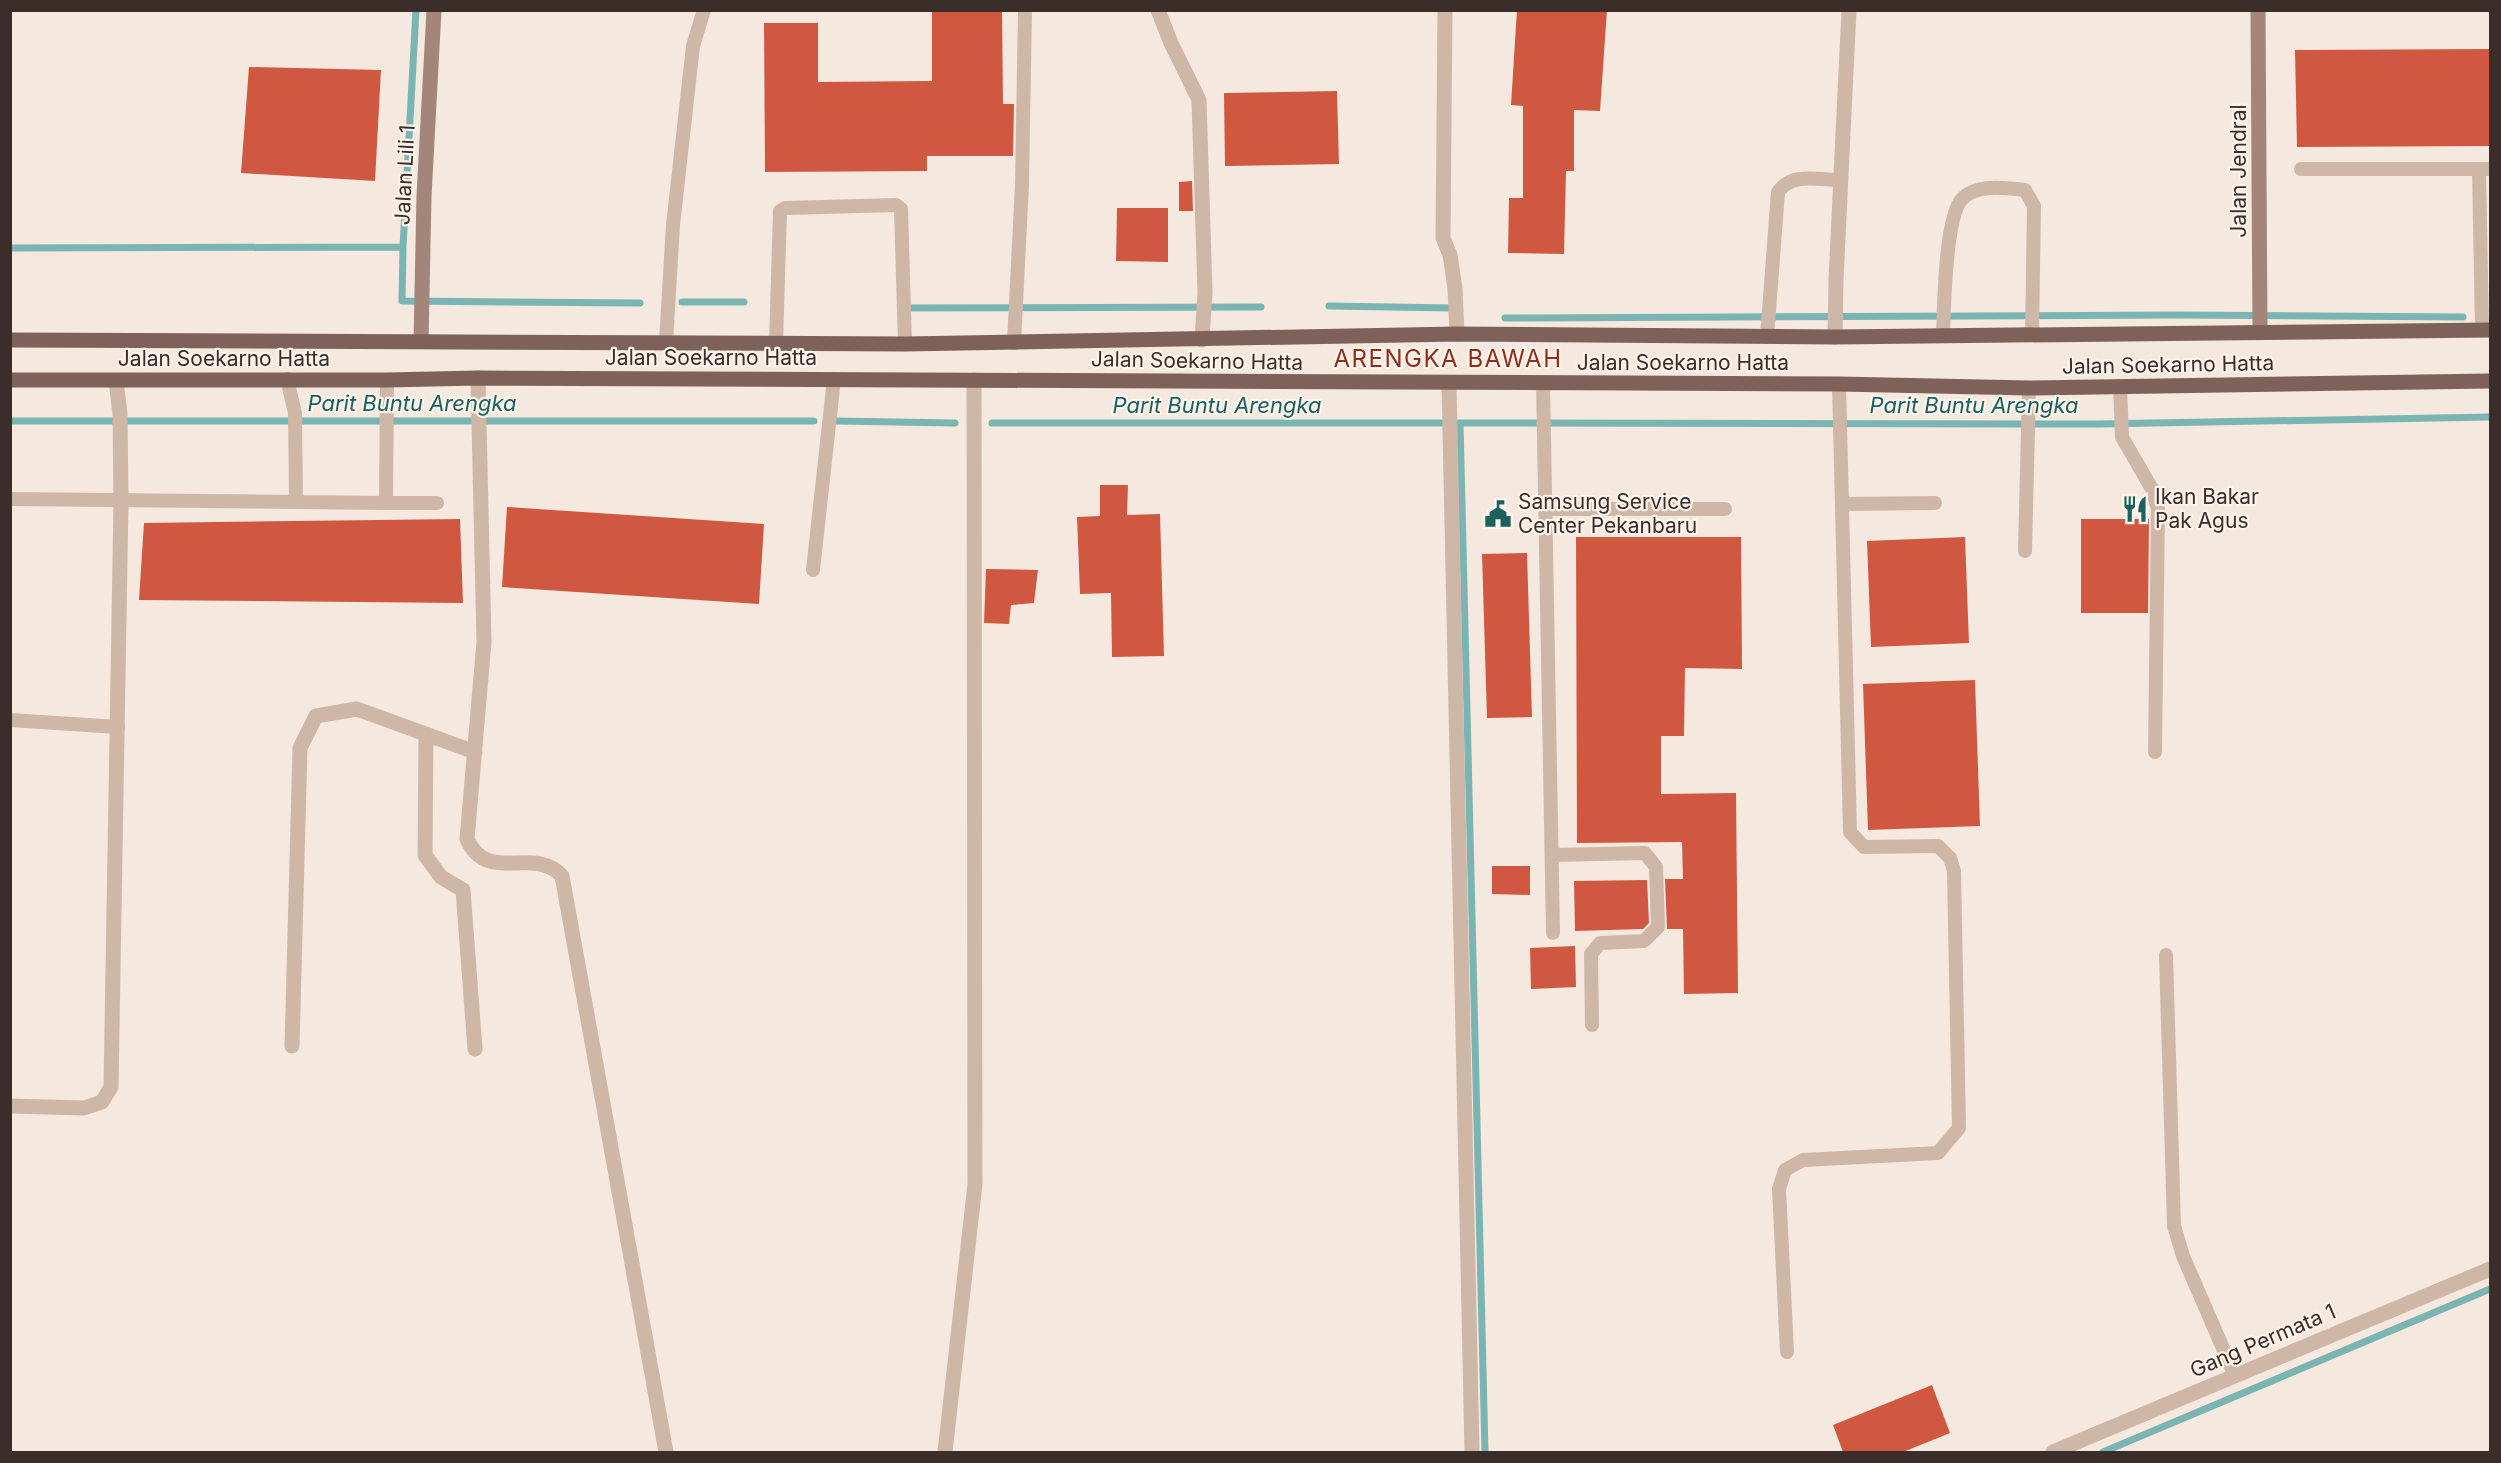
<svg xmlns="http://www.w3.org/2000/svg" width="2501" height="1463" font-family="Inter,sans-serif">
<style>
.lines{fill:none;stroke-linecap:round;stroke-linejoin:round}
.stream{stroke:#7ab5b3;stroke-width:7}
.building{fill:#d15840}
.lane{stroke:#cfb7a8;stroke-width:14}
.street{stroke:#cfb7a8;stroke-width:15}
.secondary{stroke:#a38579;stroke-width:15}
.primary{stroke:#7e6259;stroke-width:15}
.labels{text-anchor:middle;stroke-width:4.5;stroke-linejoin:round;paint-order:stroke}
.street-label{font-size:21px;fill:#3b2d29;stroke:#fcf3eb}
.poi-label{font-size:21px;fill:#3b2d29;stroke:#fcf3eb;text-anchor:start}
.water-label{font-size:22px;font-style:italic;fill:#1a6160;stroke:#fcf3eb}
.quarter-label{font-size:24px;letter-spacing:1.5px;fill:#932d1a;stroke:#fcf3eb}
</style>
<rect width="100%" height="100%" fill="#f5e8de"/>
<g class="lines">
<path class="stream" d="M403,247L416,10
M10,248L403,247L402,301L640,303
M682,302H744
M1329,306L1452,308
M910,308L1261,307
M1505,318L2179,315L2463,317
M10,421H814
M836,421L955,423
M992,423H1441
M1458,423L2099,424L2490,417
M1460,423L1485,1452
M2103,1452L2490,1289"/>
</g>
<path class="building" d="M932,10H1002L1003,104H1014L1013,156H927V171L765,172L764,23H818V82L932,81Z
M1517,10H1607L1600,111L1574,110V171H1566L1564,254L1508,253L1509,198H1523V106L1511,105Z
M2490,49V146L2297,147L2295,50Z
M249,67L381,70L375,181L241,173Z
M1337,91L1339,164L1225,166L1224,93Z
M1192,181L1193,211H1179V182Z
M1117,208H1168V262L1116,261Z
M1100,485H1128L1127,515L1160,514L1164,656L1112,657L1111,593L1080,594L1077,517L1100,516Z
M507,507L764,524L759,604L502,587Z
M460,519L463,603L139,600L144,523Z
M2081,519H2149L2148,613H2081Z
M1576,537H1741L1742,669L1685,668L1684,736H1661V794L1736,793L1738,993L1684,994L1683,929H1667L1665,879H1683L1682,842L1577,843Z
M1965,537L1969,643L1871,647L1867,541Z
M1527,553L1532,717L1487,718L1482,554Z
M986,569L1038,570L1034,603L1011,605L1009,624L984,623Z
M1975,680L1980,826L1868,830L1863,684Z
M1492,866H1530V895L1492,894Z
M1647,880L1649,923L1643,929L1575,931L1574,881Z
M1575,946L1576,987L1531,989L1530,948Z
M1932,1385L1950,1433L1903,1452H1843L1833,1425Z"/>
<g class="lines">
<path class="lane" d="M2301,169H2490
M2479,169L2482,330
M1943,336C1944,308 1945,217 1962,199C1976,183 2007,188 2025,190L2034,206L2032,335
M1767,337L1778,192C1792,172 1818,180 1840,180
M666,342L673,225L693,46L704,10
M776,343L780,211L785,208L896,205L901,209L905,344
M1014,343L1022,184L1025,10
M287,379L295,413L296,502
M1543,383L1553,933
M2120,386L2122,437L2152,489L2158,509L2155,752
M10,499L386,503L387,380
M386,503H437
M1843,504L1935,503
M1547,509H1725
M2025,551L2029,388
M813,570L834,379
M10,720L118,727
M1552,855L1645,853L1656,867L1658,927L1644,941L1600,943L1591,954L1592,1025
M2166,955L2174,1226L2183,1256L2235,1376
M1787,1352L1779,1189L1785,1170L1803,1160L1938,1153L1959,1128L1954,871L1950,858L1938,846L1864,847L1850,832L1839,384"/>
<path class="street" d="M1158,10L1171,43L1199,100L1205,292L1202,340
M1445,10L1443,238L1450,255L1455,288L1457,334
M1835,337L1836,279L1849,10
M478,378L484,642L467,839C487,885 534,845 562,876L666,1452
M1449,384L1472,1452
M426,734L425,855L441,877L463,890L475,1049
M292,1046L300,748L316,716L357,709L475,752
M10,1106L84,1108L102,1102L111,1087L121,502L120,414L116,381
M945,1452L975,1184L974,380
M2053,1452L2490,1269"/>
<path class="secondary" d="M2258,10L2260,332
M421,341L424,196L434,10"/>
<path class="primary" d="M10,340L905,344L1457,334L1835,337L2490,330
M10,380H387L478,378L1839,384L2029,388L2490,381"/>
</g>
<defs>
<symbol id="restaurant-bare" viewBox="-9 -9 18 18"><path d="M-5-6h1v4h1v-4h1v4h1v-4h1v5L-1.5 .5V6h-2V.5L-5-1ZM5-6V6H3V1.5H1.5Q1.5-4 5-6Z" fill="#1a6160" stroke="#fcf3eb" stroke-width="2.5" paint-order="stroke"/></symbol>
<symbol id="civic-bare" viewBox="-9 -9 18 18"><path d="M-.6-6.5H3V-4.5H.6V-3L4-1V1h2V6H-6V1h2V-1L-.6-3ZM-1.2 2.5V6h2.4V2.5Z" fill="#1a6160" stroke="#fcf3eb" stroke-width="2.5" paint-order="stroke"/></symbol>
</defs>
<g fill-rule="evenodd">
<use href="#restaurant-bare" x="2116" y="490" width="38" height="38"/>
<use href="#civic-bare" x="1479" y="495" width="38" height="38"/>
</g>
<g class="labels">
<g class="street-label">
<text transform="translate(2239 171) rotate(-90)" y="7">Jalan Jendral</text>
<text transform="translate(405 175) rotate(-87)" y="7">Jalan Lili 1</text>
<text x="711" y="365">Jalan Soekarno Hatta</text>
<text x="224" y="366">Jalan Soekarno Hatta</text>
<text transform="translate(1197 361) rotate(1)" y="7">Jalan Soekarno Hatta</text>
<text x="1683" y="370">Jalan Soekarno Hatta</text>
<text transform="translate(2168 365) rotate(-1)" y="7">Jalan Soekarno Hatta</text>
<text transform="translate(2263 1341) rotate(-23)" y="7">Gang Permata 1</text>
</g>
<g class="poi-label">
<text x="2155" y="504">Ikan Bakar<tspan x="2155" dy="24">Pak Agus</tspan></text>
<text x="1518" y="509">Samsung Service<tspan x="1518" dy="24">Center Pekanbaru</tspan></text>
</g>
<g class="water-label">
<text x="412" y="411">Parit Buntu Arengka</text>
<text x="1217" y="413">Parit Buntu Arengka</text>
<text x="1974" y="413">Parit Buntu Arengka</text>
</g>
<g class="quarter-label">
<text x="1448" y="367">ARENGKA BAWAH</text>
</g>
</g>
<rect width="2501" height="1463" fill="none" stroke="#3b2d29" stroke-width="24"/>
</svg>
